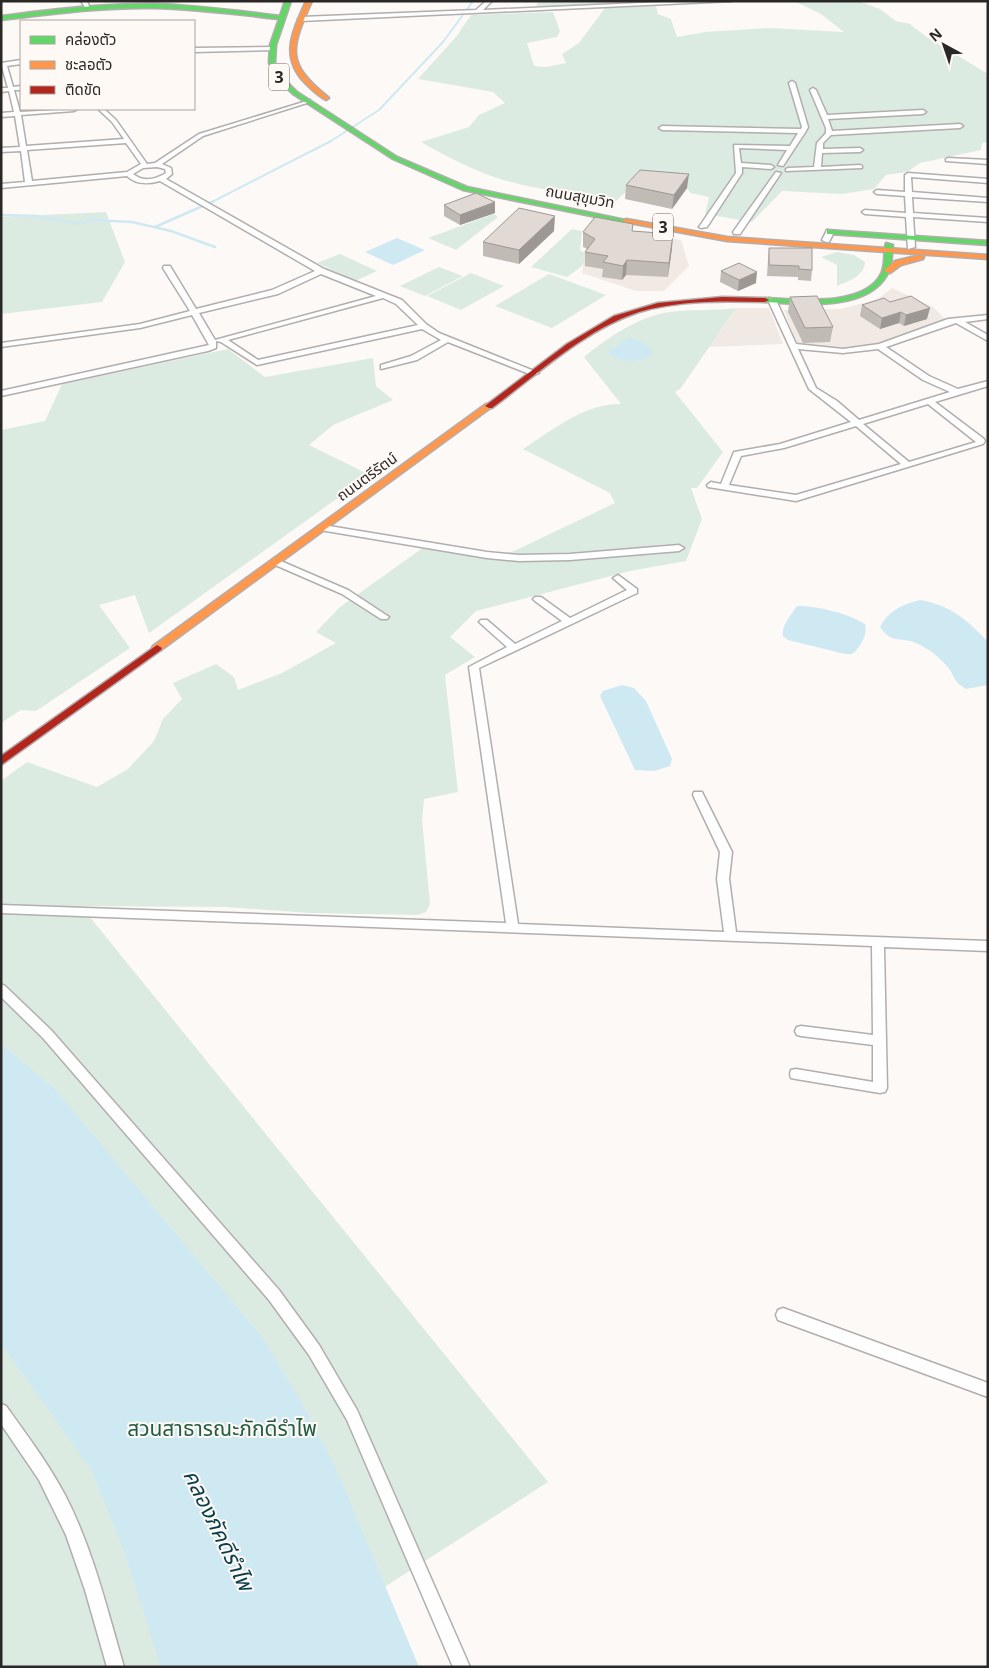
<svg xmlns="http://www.w3.org/2000/svg" width="989" height="1668" font-family="'Open Sans','Noto Sans Thai',sans-serif">
<style>
.built{fill:#f1e9e3}
.green{fill:#dcebe2}
.water{fill:#cfe9f2}
.lines{fill:none;stroke-linecap:round;stroke-linejoin:round}
.stream-far1{stroke:#cfe9f2;stroke-width:2}
.stream{stroke:#cfe9f2;stroke-width:2.5}
.street-casing{stroke:#b1aead;stroke-width:3}
.fast-casing{stroke:#b1aead;stroke-width:3}
.slow-casing{stroke:#b1aead;stroke-width:3}
.jam-casing{stroke:#b1aead;stroke-width:3}
.street{fill:#fffefe;fill-rule:evenodd}
.fast{fill:#63d668;fill-rule:evenodd}
.slow{fill:#ff974d;fill-rule:evenodd}
.jam{fill:#b3261e;fill-rule:evenodd}
.wall{fill:#c1bbb6}
.shaded-wall{fill:#9d9894}
.building{fill:#e0d9d4;stroke:#9d9894}
.labels{text-anchor:middle;stroke-width:4;stroke-linejoin:round;paint-order:stroke}
.far-street-label{font-size:15px;fill:#2a2826;stroke:#fef9f5}
.shield{fill:#fef9f5;stroke:#6a6764;stroke-width:1}
.shield-label{font-size:16px;font-weight:bold;fill:#2a2826}
.near-park-label{font-size:21px;fill:#215d45;stroke:#fef9f5}
.near-water-label{font-size:22px;font-style:italic;fill:#053d4c;stroke:#fef9f5}
</style>
<rect width="100%" height="100%" fill="#fcf9f7"/>
<path class="built" d="M590,225L681,240L689,266L664,291H636L582,273Z
M892,288L933,307L946,320L877,344L840,349L796,343L784,310L841,309L878,299Z
M736,308H769L783,344L709,347Z"/>
<path class="green" d="M542,1H689L538,7L536,4Z
M794,1H858L880,9L896,21L910,24L928,38L988,74V142L982,143L981,150L920,163L907,172L886,175L874,189L842,194L782,191L752,222L705,214L709,197L690,193L687,188L635,183L616,201L606,200C570,193 532,189 497,178C470,169 446,156 421,142L469,127L479,115L505,103L493,92L418,79L456,37L471,15L553,12L560,31L557,37L527,43L534,66L546,67L566,63L562,54L579,43L605,8L656,6L658,14L671,19L677,37L705,32L769,28L844,32L821,14Z
M106,212L125,262L102,302L1,314V217Z
M494,214L498,217L456,250L428,238Z
M572,229L582,231L580,250L589,255L581,267L567,277L531,267Z
M837,252L854,255L865,262C864,276 849,281 837,286V265L821,257Z
M340,254L377,271L355,281L317,263Z
M439,267L463,276L425,296L400,286Z
M471,273L504,286L461,310L427,296Z
M549,274L606,295L552,328L495,306Z
M736,308L681,388L675,392L723,452L697,488H691L702,519L686,561L630,571L476,611L450,637L475,657L445,675L458,792L424,799L422,820L430,904L426,912L418,915L309,913L226,907L81,906L548,1482L260,1667H1V781L27,762L97,787L128,769L154,741L163,719L182,699L173,683L216,664L234,677L238,690L282,673L336,643L316,632L340,607L424,547L492,557L514,551L615,503L610,493L523,449C553,430 585,403 621,404L584,357C609,337 637,317 670,312C692,309 714,311 736,308Z
M228,349L265,377L373,358L376,386L393,400L333,425L309,445L370,475L149,633L135,595L99,605L130,648L36,711L21,710L1,723V430L45,421L62,384Z"/>
<path class="water" d="M397,238L425,250L393,265L365,252Z
M629,338C640,340 649,344 653,353C641,364 619,364 607,352Z
M920,600C952,606 966,619 988,642V685L966,689C951,680 956,676 946,665C938,656 929,649 918,644C904,636 891,645 880,627C888,611 903,604 920,600Z
M797,606C818,606 847,613 865,624C868,634 860,648 852,654H845L788,640L783,636C781,626 791,615 797,606Z
M622,685L634,688L646,701L672,759L670,766L654,771L635,770L600,696L603,691Z
M1,1044L54,1088L262,1337L302,1403L335,1466L419,1667H161L123,1548L91,1469L1,1344Z"/>
<g class="lines">
<path class="stream-far1" d="M212,202L331,141L379,110L443,42L473,1"/>
<path class="stream" d="M1,215L36,216L81,224L90,220L132,222L171,231L215,247
M155,227L214,201"/>
<defs>
<path id="street" d="M81,1H87L90,9H86Z
M486,1H492L483,10L684,1H732L301,21L298,19L301,17L476,10Z
M272,47L274,50L194,52V48Z
M21,60V64L7,66L13,87L21,86V90H14L20,112L77,109L74,111L21,115L26,146L124,139L112,122L98,109H104L116,120L147,164L155,163L199,134L310,100V102L203,136L162,164L171,168L172,174L166,179L324,269L402,300L426,324L439,333L539,373L532,375L448,342L417,360L381,369V365L411,356L441,340L422,329L257,365L221,342L216,341V348L208,351L1,396V391L209,345L192,315L140,328L1,347V343L140,324L190,311L163,268L164,266H170L196,309L272,290L315,271L160,181C149,184 136,185 127,176L1,188V184L25,182L21,151L1,152V148L20,147L15,116L1,117V113L14,112L9,91L1,92V88H8L1,63ZM126,143L141,164L127,172L32,181L27,150ZM157,167L165,169L166,173C155,180 143,182 133,174L143,168ZM321,274L376,296L215,340L199,313L278,294ZM383,298L396,304L418,325L258,360L228,340Z
M792,81L795,83L808,127L806,131L783,166L778,165L787,150L739,148L741,163L771,165L774,167L771,169L742,167V173L707,227L701,228L699,227L736,173L734,145L790,146L798,133L662,130L659,128L662,126L801,129L802,127L789,83Z
M813,88L816,90L827,115L923,110L926,112L923,114L828,119L832,131L960,124L963,126L960,128L831,135L823,143V149L860,148L863,150L860,152L822,153L821,167L860,165L862,166V168L786,171V169L788,168L814,167L817,143L826,133V128L810,90Z
M948,158L988,160V164L946,161V159Z
M776,172L781,173L740,234H734L733,232Z
M908,173L988,179V183L911,177L912,192L988,198V202L912,197L913,213L988,218V222L913,217L915,247L908,249L906,217L865,214L862,212L865,210L906,213L905,196L877,194L874,192L877,190L905,192V175Z
M827,230L834,232L829,242H826L822,240Z
M769,298L776,300L796,344L843,349L879,344L948,319L988,315V319L965,322L988,335V341L956,323L886,347L929,376L958,389L988,381V386L935,402L984,439L985,441L983,444L796,501L708,487L707,485L711,482L721,484L734,452L780,444L851,422L809,389L768,300ZM798,349L843,353L878,349L923,380L950,392L859,420L837,401L816,388ZM928,404L976,442L909,462L863,424ZM856,426L901,464L796,495L729,485L741,456L784,448Z
M323,525L487,552L519,555L570,554L679,545L684,548L679,551L570,560L519,561L487,558L320,530V526Z
M276,559L348,590L389,617L387,619H381L342,594L273,564V560Z
M618,575L637,589V593L479,668L518,924L724,932L717,879L720,852L693,795L694,792H702L732,852L729,879L736,932L988,941V951L884,947L887,1088L885,1092L880,1093L796,1079L791,1078L790,1074L791,1070L796,1069L873,1082V1045L801,1036L797,1035L795,1031L797,1027L801,1026L873,1035L872,946L1,913V905L506,923L469,667L507,647L479,622L481,620H487L515,644L562,621L535,601L533,599L535,597H541L570,618L627,590L613,578Z
M1,984L5,986L51,1030L279,1290L319,1345L357,1410L470,1667H453L347,1420L309,1355L269,1300L43,1038L1,997Z
M783,1308L988,1383V1397L778,1320L776,1315L778,1310Z
M1,1404L6,1406C27,1435 48,1463 65,1495C93,1549 107,1609 124,1667H107L85,1590L66,1535L39,1480L1,1424Z"/>
<path id="fast" d="M285,1H291L276,45L275,63L282,77L297,92L397,157L467,187L630,221L626,223L463,190L393,159L293,94L277,79L269,63L270,45L279,19C237,14 195,9 153,8C102,7 52,14 1,20V16C52,10 103,3 154,4C196,5 238,11 280,16Z
M827,230L988,241V245L830,234H827Z
M886,243L893,245C892,255 892,267 887,275C866,312 801,304 765,302L761,300L765,298C796,299 864,308 881,274C886,264 883,253 886,243Z"/>
<path id="slow" d="M306,1H312C291,48 285,63 328,97L329,98L326,100C318,96 311,89 305,83C279,56 293,31 306,1Z
M626,219L727,237L988,255V259L727,241L624,222L622,221Z
M920,255L924,257L923,259L901,265L890,273L883,271L895,261Z
M486,404H489L493,406L161,650H153L152,648L153,646Z"/>
<path id="jam" d="M722,297L765,298L769,300L765,302C723,301 680,300 639,312C584,330 538,374 492,408H489L485,406L567,344L614,316L658,303Z
M157,645L162,648L161,650L1,765V756Z"/>
</defs>
<use href="#street" class="street-casing"/>
<use href="#fast" class="fast-casing"/>
<use href="#slow" class="slow-casing"/>
<use href="#jam" class="jam-casing"/>
<use href="#street" class="street"/>
<use href="#fast" class="fast"/>
<use href="#slow" class="slow"/>
<use href="#jam" class="jam"/>
</g>
<path class="wall" d="M626,185L687,188L672,209L625,199Z
M444,205L495,213L460,225L444,216Z
M554,231L519,264L483,256V242Z
M632,231L672,248L668,277L626,275L622,280L602,277L603,269L585,266V252L587,249L583,247V232Z
M769,248L812,270L811,281L798,280V277L767,276L768,259Z
M721,271L756,283L738,291L720,282Z
M790,297L833,327L830,342L803,343L788,312Z
M890,302L927,319L904,326L899,323L880,329L860,316L862,305Z"/>
<path class="shaded-wall" d="M689,174L687,188L672,209L674,195Z
M495,202V213L460,225V215Z
M555,216L554,231L519,264V250Z
M673,234L672,248L668,277L669,263Z
M627,260L626,275L622,280L623,266Z
M757,272L756,283L738,291L739,280Z
M930,308L927,319L904,326L906,315Z
M901,312L899,323L880,329L882,318Z"/>
<path class="building" d="M640,170L689,174L674,195L626,185Z
M476,193L495,202L460,215L444,205Z
M519,208L555,216L519,250L483,242Z
M595,217L633,224L632,231L673,234L669,263L627,260L623,266L603,262L608,256L585,252L595,239L583,232Z
M769,248H812V270L799,269V266L769,265Z
M739,263L757,272L739,280L721,271Z
M817,296L833,327L805,328L790,297Z
M911,296L930,308L906,315L901,312L882,318L862,305L884,298L890,302Z"/>
<g class="labels">
<g class="far-street-label">
<text transform="translate(580 197) rotate(10)" y="5">ถนนสุขุมวิท</text>
<text transform="translate(367 477) rotate(-36)" y="5">ถนนตรีรัตน์</text>
</g>
<g class="shield">
<rect x="269" y="63.5" width="20" height="27" rx="4"/>
<rect x="653" y="213.5" width="20" height="27" rx="4"/>
</g>
<g class="shield-label">
<text x="279" y="83">3</text>
<text x="663" y="233">3</text>
</g>
<g class="near-park-label">
<text x="222" y="1436">สวนสาธารณะภักดีรำไพ</text>
</g>
<g class="near-water-label">
<text transform="translate(219 1530) rotate(64)" y="8">คลองภัคดีรำไพ</text>
</g>
</g>
<rect width="989" height="1668" fill="none" stroke="#2a2826" stroke-width="5"/>
<rect x="20" y="20" width="175" height="90" fill="#fef9f5" stroke="#a9a5a2"/>
<rect x="30" y="36" width="25" height="8" fill="#63d668" stroke="#a9a5a2"/>
<text x="65" y="45" font-size="15" fill="#2a2826">คล่องตัว</text>
<rect x="30" y="61" width="25" height="8" fill="#ff974d" stroke="#a9a5a2"/>
<text x="65" y="70" font-size="15" fill="#2a2826">ชะลอตัว</text>
<rect x="30" y="86" width="25" height="8" fill="#b3261e" stroke="#a9a5a2"/>
<text x="65" y="95" font-size="15" fill="#2a2826">ติดขัด</text>
<g transform="translate(944 45) rotate(320)" stroke="#fef9f5" stroke-width="4" paint-order="stroke">
<path d="M0-4L9 19L0 12L-9 19Z" fill="#2a2826"/>
<text y="-8" font-size="14" font-weight="bold" text-anchor="middle" fill="#2a2826">N</text>
</g>
</svg>
